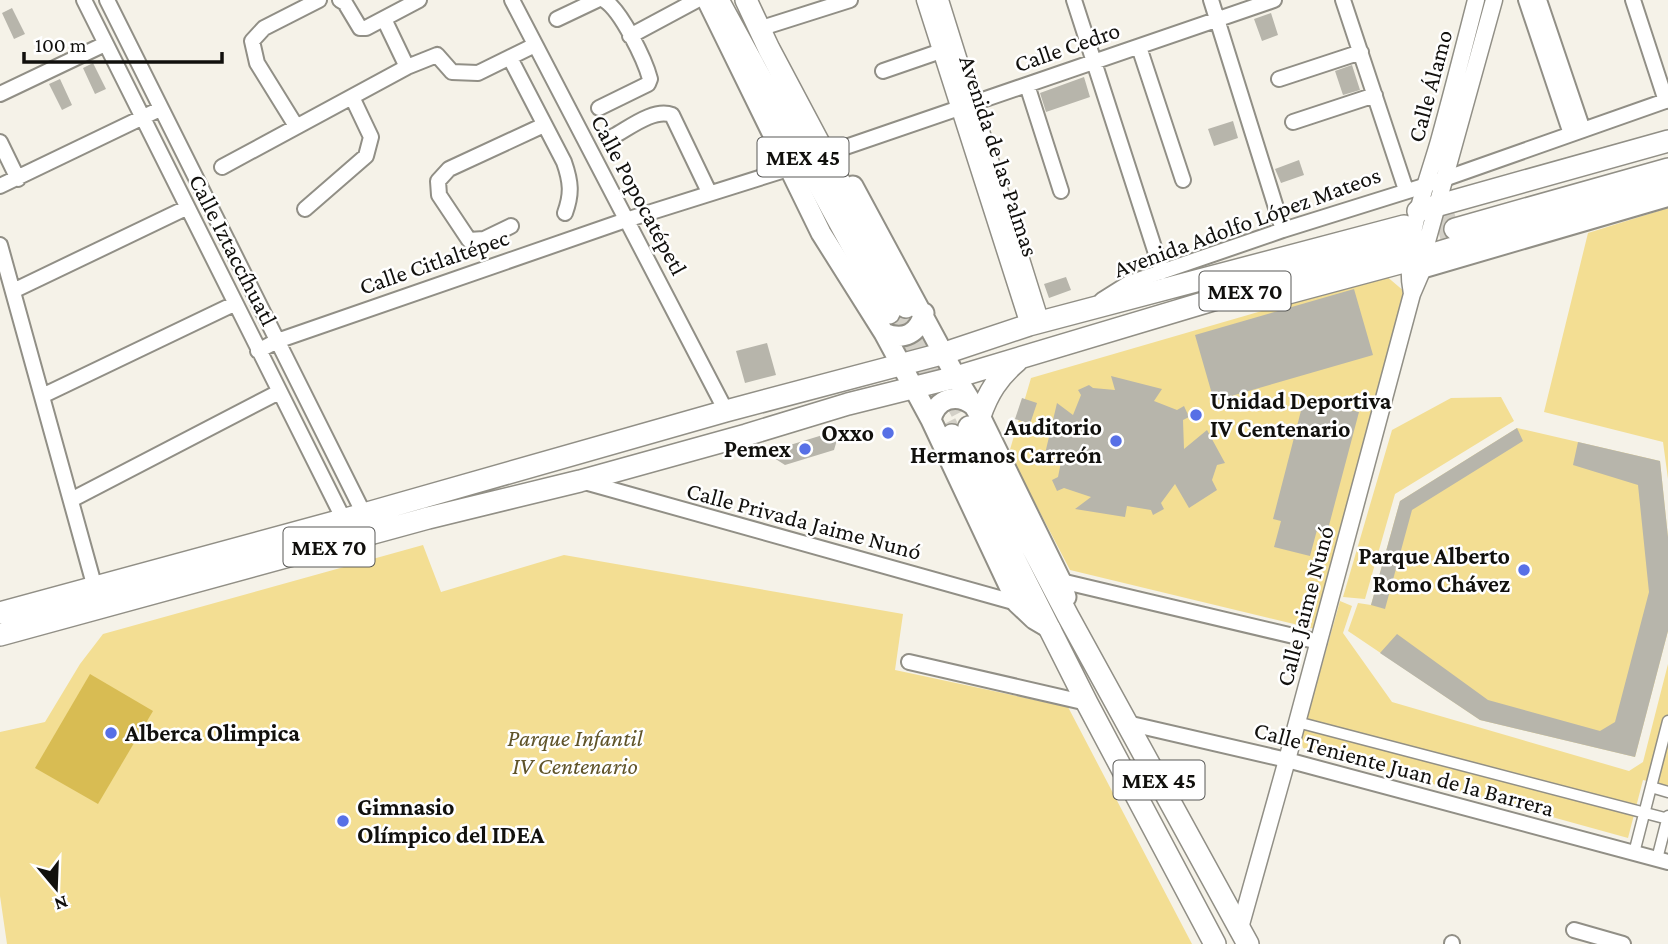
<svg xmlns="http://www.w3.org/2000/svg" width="1668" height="944" font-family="'Crimson Pro',serif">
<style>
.green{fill:#f3de93}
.water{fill:#d8bc53}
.building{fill:#b7b5ab}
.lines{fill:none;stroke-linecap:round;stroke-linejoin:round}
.primary-tunnel{stroke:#d3d0c7;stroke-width:21;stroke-dasharray:21 10;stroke-linecap:butt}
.pedestrian-casing{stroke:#918f86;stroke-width:13}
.minor-casing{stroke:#918f86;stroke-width:18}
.tertiary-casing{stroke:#918f86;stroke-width:19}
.secondary-casing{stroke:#918f86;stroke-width:23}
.primary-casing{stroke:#918f86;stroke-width:24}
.pedestrian{stroke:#fff;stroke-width:10}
.minor{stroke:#fff;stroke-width:14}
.tertiary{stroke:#fff;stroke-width:16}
.secondary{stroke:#fff;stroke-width:19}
.primary{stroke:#fff;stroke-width:21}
.poi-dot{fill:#5770e6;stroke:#fff;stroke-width:2.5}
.labels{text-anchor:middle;stroke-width:5;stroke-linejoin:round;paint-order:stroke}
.shield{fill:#fff;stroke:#585856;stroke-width:2}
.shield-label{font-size:23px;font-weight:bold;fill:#11100d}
.street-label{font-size:24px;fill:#11100d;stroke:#fff}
.poi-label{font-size:24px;font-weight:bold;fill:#11100d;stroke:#fff;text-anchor:end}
.park-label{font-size:24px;font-style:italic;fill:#5f5328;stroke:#fff}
</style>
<rect width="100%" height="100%" fill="#f5f2e8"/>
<path class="green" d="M1668,208V479L1663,442L1544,412L1588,233Z
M1385,275L1405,292L1315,629L1070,570L1009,453L1031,378Z
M1501,397L1514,421L1395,494L1365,599L1343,597L1392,430L1451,398Z
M1517,428L1660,461L1668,537V631L1635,757L1480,720L1348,631L1358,603L1371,605L1400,501Z
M423,545L441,592L564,555L903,614L895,670L1068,707L1192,944H7L0,896V732L45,722L80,664L103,634Z
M1340,601L1352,606L1343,633L1392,702L1629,771L1643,762L1668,664V787L1643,780L1628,838L1303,748L1301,739Z"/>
<path class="water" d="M90,674L153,711L98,804L35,768Z"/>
<path class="building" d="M12,8L25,34L14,39L2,13Z
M1271,13L1278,35L1262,41L1254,19Z
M93,63L106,89L95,94L83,68Z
M1352,65L1360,90L1343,95L1335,71Z
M1084,77L1090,97L1046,112L1040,93Z
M60,79L72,105L62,110L49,84Z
M1233,121L1238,138L1214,146L1208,129Z
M1299,160L1304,175L1281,183L1275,169Z
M1066,277L1071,290L1049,298L1044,284Z
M1354,289L1373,355L1214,401L1195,335Z
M767,343L776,375L745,383L736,351Z
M1111,376L1162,389L1154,401L1177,410L1184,406L1189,417L1183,420L1184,449L1207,430L1225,463L1217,465L1212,480L1217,490L1189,508L1175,484L1161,503L1164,509L1153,515L1151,510L1127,506L1125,517L1075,509L1091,497L1064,488L1057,491L1052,480L1058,477L1063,452L1044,458L1057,403L1073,415L1081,395L1078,390L1089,385L1093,388L1115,390Z
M1022,398L1037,403L1030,424L1015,419Z
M1304,399L1359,412L1327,533L1317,530L1310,556L1274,547L1281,521L1273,519Z
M1517,428L1523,441L1412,510L1385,609L1371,605L1400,501Z
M826,434L837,440L834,450L785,465L774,458L777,449Z
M1578,442L1660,461L1668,537V631L1635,757L1480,720L1380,653L1397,634L1488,700L1600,731L1615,722L1649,592L1638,485L1573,465Z"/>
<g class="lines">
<path class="primary-tunnel" d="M1404,226L1455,212
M1409,242L1455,229
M908,311L969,427
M889,313L952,435"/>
<defs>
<path id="pedestrian" d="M1297,722L1668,819
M1651,787L1668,792
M1634,853L1668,721
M1657,859L1668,816"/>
<path id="minor" d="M84,0L344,520
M107,0L364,514
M340,0L345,3L360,28H366L419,0
M512,0L726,411
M1074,0L1162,272
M1211,0L1283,230
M1343,0L1406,190
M1526,0L1571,134
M1539,0L1583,130
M1633,0L1666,101
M384,19L407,67
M557,19L597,0
M768,26L850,0
M630,36L697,0
M1139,47L1183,180
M510,58L564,162C571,182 572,194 565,213
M883,71L941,51
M1279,79L1361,52
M1027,85L1061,191
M0,94L105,44
M599,108L648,84L650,79C645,60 621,10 604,0
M1293,122L1375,95
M296,126L257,63L252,41L264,28L319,0
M614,136C629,128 654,108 672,115L709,192
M0,142L18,179
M834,151L1274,0
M222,167L407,67L437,55L452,72L478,73L535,45
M0,186L160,109
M305,209L366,156L371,137L352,97
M511,226L484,239L469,240L439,195L438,181L449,169L544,125
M0,245L95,588
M1411,274L1668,199
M13,291L186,208
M1102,300L1129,283L1283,230L1427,185L1668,100
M258,351L277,341L626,220L788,169
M42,396L234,304
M581,481L1017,603
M71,500L279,392
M1061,581L1319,642
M909,662L1087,703
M1127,723L1287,760L1668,862
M1574,930L1623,944
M1452,944V943"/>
<path id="tertiary" d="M925,0L1029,325
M940,0L1041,323
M1412,294C1402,243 1425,190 1439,141C1452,94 1464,47 1476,0
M1240,928L1287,760L1412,294L1421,273L1423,256L1494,0"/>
<path id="secondary" d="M707,0L821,233L884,333L931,420L1017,603L1034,619L1051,629
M853,186L956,377L980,416L1061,581L1066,597
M884,333C904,341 918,334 924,313
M931,420C936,398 957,392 974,406"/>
<path id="primary" d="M718,0L889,313
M746,0L769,49L906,307
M1418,211L1668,141
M1455,229L1668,169
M1288,293L1426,256L1668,184
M980,416C988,393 998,377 1017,361
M969,427L1068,616L1248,944
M952,435L1087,703L1215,944
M0,613L364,514L726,411L945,353L1029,325L1404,226
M0,635L428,518L580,481L746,435L848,404L956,377L1407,242"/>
</defs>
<use href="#pedestrian" class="pedestrian-casing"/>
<use href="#minor" class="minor-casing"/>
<use href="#tertiary" class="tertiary-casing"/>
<use href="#secondary" class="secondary-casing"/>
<use href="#primary" class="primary-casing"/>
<use href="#pedestrian" class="pedestrian"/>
<use href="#minor" class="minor"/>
<use href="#tertiary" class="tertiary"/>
<use href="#secondary" class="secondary"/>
<use href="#primary" class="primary"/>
</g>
<g class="poi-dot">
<circle cx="1196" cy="415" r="7"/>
<circle cx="888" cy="433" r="7"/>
<circle cx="1116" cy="441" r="7"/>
<circle cx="805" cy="449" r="7"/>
<circle cx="1524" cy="570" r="7"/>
<circle cx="111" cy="733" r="7"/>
<circle cx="343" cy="821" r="7"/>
</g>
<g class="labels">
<g class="shield">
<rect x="757.5" y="137.5" width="91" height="39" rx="5"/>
<rect x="1199.5" y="271.5" width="91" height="39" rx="5"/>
<rect x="283.5" y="527.5" width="91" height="39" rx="5"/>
<rect x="1113.5" y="760.5" width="91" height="39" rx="5"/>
</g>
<g class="shield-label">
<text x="803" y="165">MEX 45</text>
<text x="1245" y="299">MEX 70</text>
<text x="329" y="555">MEX 70</text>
<text x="1159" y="788">MEX 45</text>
</g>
<g class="street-label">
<text transform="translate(1067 47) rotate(-19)" y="8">Calle Cedro</text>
<text transform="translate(1430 86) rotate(-75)" y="8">Calle Álamo</text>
<text transform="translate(999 156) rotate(72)" y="8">Avenida de las Palmas</text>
<text transform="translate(639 195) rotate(62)" y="8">Calle Popocatépetl</text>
<text transform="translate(1247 222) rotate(-20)" y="8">Avenida Adolfo López Mateos</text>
<text transform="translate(233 250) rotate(63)" y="8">Calle Iztaccíhuatl</text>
<text transform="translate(434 262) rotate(-19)" y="8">Calle Citlaltépec</text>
<text transform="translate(804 521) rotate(15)" y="8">Calle Privada Jaime Nunó</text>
<text transform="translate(1305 606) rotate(-75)" y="8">Calle Jaime Nunó</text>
<text transform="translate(1404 769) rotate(15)" y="8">Calle Teniente Juan de la Barrera</text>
</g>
<g class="poi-label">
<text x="1210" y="409" text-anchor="start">Unidad Deportiva<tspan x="1210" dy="28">IV Centenario</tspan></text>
<text x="1102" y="435">Auditorio<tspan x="1102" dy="28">Hermanos Carreón</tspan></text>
<text x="874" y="441">Oxxo</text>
<text x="791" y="457">Pemex</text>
<text x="1510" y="564">Parque Alberto<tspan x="1510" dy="28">Romo Chávez</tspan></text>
<text x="125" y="741" text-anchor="start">Alberca Olimpica</text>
<text x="357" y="815" text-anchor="start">Gimnasio<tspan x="357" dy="28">Olímpico del IDEA</tspan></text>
</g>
<g class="park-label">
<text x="575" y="746">Parque Infantil<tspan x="575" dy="28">IV Centenario</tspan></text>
</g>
</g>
<g transform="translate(56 888) rotate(161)" stroke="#ffffff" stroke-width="5" paint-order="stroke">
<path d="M0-5L12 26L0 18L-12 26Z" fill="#11100d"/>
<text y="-10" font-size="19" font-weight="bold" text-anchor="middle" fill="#11100d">N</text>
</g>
<path d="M24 52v10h198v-10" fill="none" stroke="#11100d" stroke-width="3.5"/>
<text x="35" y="52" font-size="21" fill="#11100d" stroke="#ffffff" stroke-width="5" paint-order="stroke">100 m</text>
</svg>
